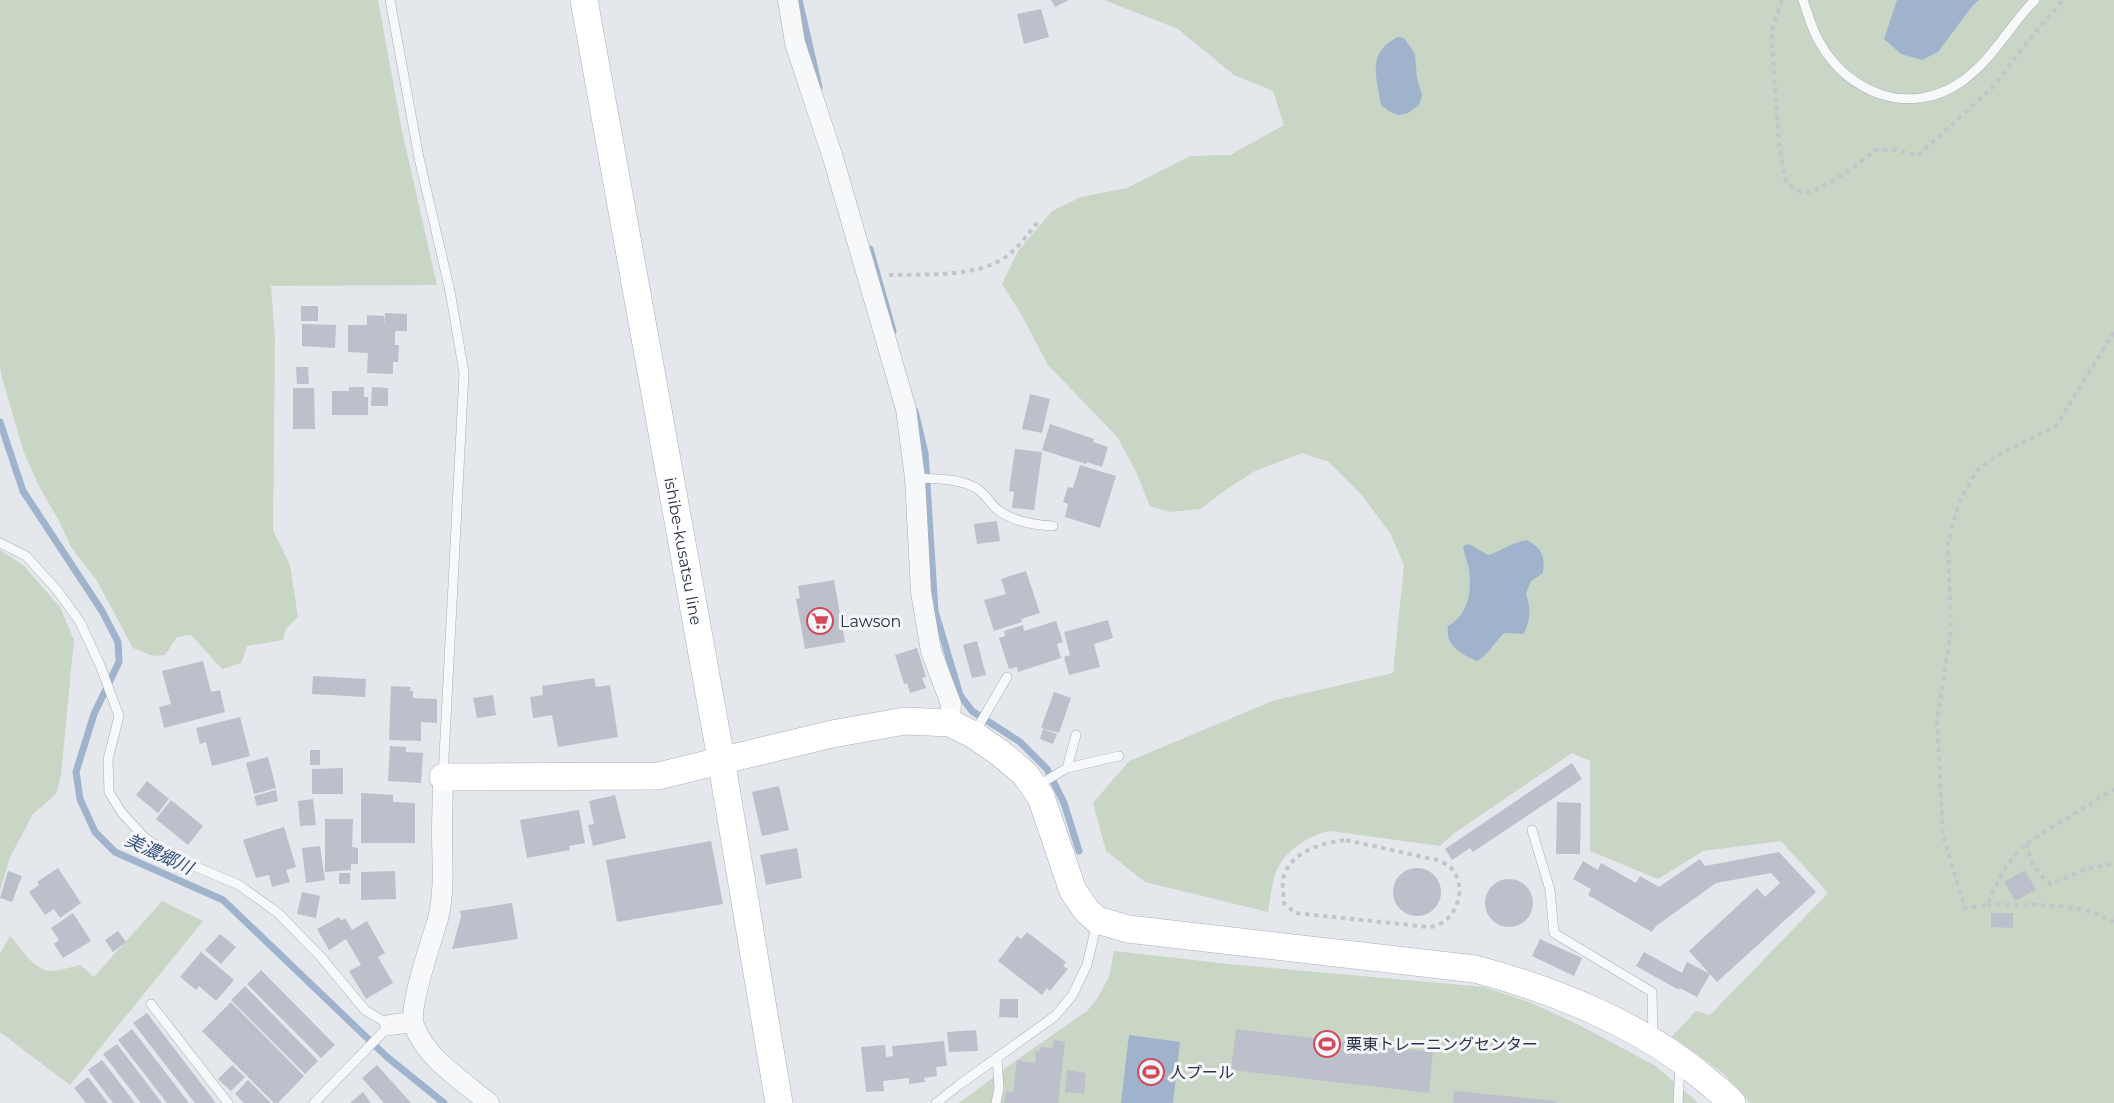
<svg xmlns="http://www.w3.org/2000/svg" width="2114" height="1103" font-family="Montserrat,'Noto Sans JP',sans-serif">
<style>
.green{fill:#c9d6c5}
.water{fill:#9fb4cc}
.lines{fill:none;stroke-linecap:round;stroke-linejoin:round}
.stream{stroke:#9fb4cc;stroke-width:7}
.building{fill:#bbc0ca}
.lane-casing{stroke:#a9aeb7;stroke-width:10}
.street-casing{stroke:#a9aeb7;stroke-width:21}
.secondary-casing{stroke:#a9aeb7;stroke-width:28}
.path{stroke:#c2c5cb;stroke-width:4;stroke-dasharray:4.5 4.5;stroke-linecap:butt}
.lane{stroke:#f7f8fa;stroke-width:9}
.street{stroke:#f7f8fa;stroke-width:20}
.secondary{stroke:#fff;stroke-width:27}
.labels{text-anchor:middle;stroke-width:6;stroke-linejoin:round;paint-order:stroke}
.street-label{font-size:16px;fill:#2b3445;stroke:#f4f6f9}
.poi-label{font-size:16px;fill:#2b3445;stroke:#f4f6f9;text-anchor:start}
.water-label{font-size:18px;font-style:italic;fill:#34527a;stroke:#f4f6f9}
</style>
<rect width="100%" height="100%" fill="#e4e7ec"/>
<path class="green" d="M0,0H378L402,131L437,285L271,286L275,340L273,530L290,565L298,617L286,629L283,640L247,646L241,663L222,669L191,635L177,637L165,655L153,656L133,648L97,581L71,547L59,521L40,488L24,453L3,381L0,367Z
M1104,0H2114V1103H1750L1723,1073L1672,1036L1696,1011L1710,1015L1828,893L1781,841L1703,851L1658,879L1590,851V761L1572,753L1453,834L1440,846L1330,831C1306,836 1281,853 1274,878C1271,889 1270,901 1268,912L1145,882L1106,851L1093,803L1129,761L1275,700L1393,673L1404,565L1390,533L1361,494L1329,462L1302,453L1255,471L1224,491L1201,509L1169,512L1150,506L1136,472L1118,438L1048,365L1021,314L1002,284L1018,251L1052,211L1081,197L1127,188L1190,156L1230,155L1284,125L1273,91L1234,75L1178,29Z
M0,550L23,565L60,607L74,640L61,775L56,794L33,814L10,857L0,890Z
M162,901L203,921L70,1085L0,1032V954L10,936C21,947 34,972 52,971C61,970 71,967 80,965L94,977Z
M1114,951L1229,964L1484,987L1529,1002L1577,1024L1656,1066L1698,1103H959L1011,1064L1087,1011L1097,999L1109,977Z"/>
<path class="water" d="M1897,0H1979L1973,5L1938,52L1922,60L1901,54L1884,39Z
M1398,37L1404,38L1415,54L1417,78L1422,95L1419,105L1408,113L1399,115L1390,112L1381,105C1376,76 1367,52 1398,37Z
M1527,540C1543,549 1545,556 1543,573L1531,581L1526,594C1531,607 1531,622 1523,634L1504,633C1495,642 1488,655 1477,661C1461,654 1445,646 1448,626C1468,614 1472,593 1469,570C1468,562 1464,555 1463,546L1469,544L1488,555C1504,550 1509,543 1527,540Z
M1129,1035L1180,1042L1173,1103H1121Z"/>
<g class="lines">
<path class="stream" d="M799,0L819,87
M870,249L893,331
M915,411L925,453L935,611L960,695L972,711L1020,742L1047,769L1064,803L1079,851
M0,422L23,491L102,611L118,642L119,662L94,714L76,772L80,799L95,832L115,852L223,900L387,1057L444,1103"/>
</g>
<path class="building" d="M1051,0H1069L1055,7Z
M1041,9L1049,37L1024,44L1017,14Z
M301,306H318V321H301Z
M385,313L407,314V331H395V345H399L398,362H393V374L367,373L368,353L348,352V325H367V315L384,316V326Z
M302,324L336,325L335,348L302,346Z
M296,367H308L309,384H297Z
M349,387H364V397H368V415H332V391H349Z
M372,387L388,388V406H371Z
M293,388H314L315,429H293Z
M1030,394L1050,399L1042,433L1022,429Z
M1050,424L1094,439L1093,442L1108,447L1102,467L1087,462L1086,464L1042,450Z
M1015,449L1042,452L1034,510L1012,508L1014,492L1009,491Z
M1080,465L1116,476L1100,528L1065,517L1068,504L1063,502L1068,487L1073,488Z
M997,521L1000,541L977,544L974,524Z
M1026,571L1040,613L1021,619L1022,622L994,631L984,600L1006,594L1001,579Z
M834,580L845,642L805,649L796,599L800,598L798,586Z
M1108,620L1113,638L1094,644L1100,667L1069,675L1064,657L1070,655L1064,632Z
M1056,621L1063,642L1057,644L1061,658L1018,672L1017,667L1009,669L999,638L1005,636L1004,631L1023,625L1024,631Z
M977,641L986,675L972,678L963,645Z
M917,648L926,677L922,678L926,688L910,693L907,683L904,684L895,655Z
M203,661L211,692L220,690L225,712L164,728L159,707L171,704L162,671Z
M313,676L366,679L365,697L312,694Z
M594,678L596,687L610,685L618,737L558,747L552,715L533,718L530,697L543,695L542,686Z
M391,686L411,687L410,691H413V698L437,699V723L421,722V741L389,740Z
M1054,692L1071,698L1059,733L1041,728Z
M493,695L496,715L477,718L473,698Z
M240,717L250,756L212,766L206,742L200,744L196,728Z
M1043,729L1057,734L1053,744L1040,739Z
M390,746L406,747V752L423,753L421,783L388,781Z
M310,750H320V765H310Z
M268,757L276,788L254,794L246,763Z
M1572,763L1582,779L1473,852L1470,848L1452,860L1445,849Z
M343,768V794H312V769Z
M147,781L169,799L158,813L136,795Z
M779,786L789,830L762,836L752,792Z
M276,790L278,801L257,806L254,796Z
M361,793L393,795V802L415,803V843H361Z
M615,795L626,838L593,846L588,825L594,824L589,801Z
M313,799L316,825L300,826L298,801Z
M171,800L203,826L188,845L156,819Z
M1557,802L1581,803L1580,854H1556Z
M579,810L585,843L569,846L570,850L527,858L520,820Z
M325,819H353L352,847L358,848V864H351V870L325,872Z
M284,827L296,867L286,870L290,882L272,887L269,875L256,878L243,840Z
M711,841L723,904L617,922L606,860Z
M320,846L325,880L306,883L302,848Z
M797,848L802,878L766,885L760,855Z
M1779,852L1816,892L1717,982L1689,951L1757,888L1765,897L1780,883L1771,873L1716,883L1656,926L1652,932L1588,895L1591,889L1573,879L1583,861L1598,870L1601,863L1636,883L1640,876L1659,887L1700,859L1705,866Z
M1393 892a24 24 0 1 1 48 0a24 24 0 1 1-48 0Z
M58,868L81,903L60,918L54,909L45,915L29,892L39,885L37,882Z
M2025,870L2036,890L2015,901L2004,882Z
M8,871L22,876L12,902L0,898Z
M395,871L396,899L361,900V872Z
M339,873H350V884H339Z
M1485 903a24 24 0 1 1 48 0a24 24 0 1 1-48 0Z
M302,892L320,896L316,918L297,914Z
M512,903L518,939L452,949L461,917L460,911Z
M73,913L91,941L63,958L54,944L59,940L51,928Z
M1991,913H2013V928L1991,927Z
M339,917L341,921L345,918L352,930L367,921L385,953L378,957L393,983L366,999L349,971L361,965L346,939L329,950L317,929Z
M118,931L126,942L113,952L105,940Z
M1027,932L1066,962L1063,966L1068,969L1050,991L1047,988L1042,995L998,961L1017,936L1021,939Z
M220,934L236,947L221,964L205,950Z
M1540,939L1582,958L1574,976L1532,956Z
M201,952L234,980L216,1001L199,986L196,990L180,977Z
M1644,952L1682,973L1687,962L1710,974L1697,997L1680,988L1679,990L1636,966Z
M261,970L335,1045L321,1058L247,984Z
M245,986L318,1061L305,1074L231,1000Z
M1000,999H1018V1018L999,1017Z
M231,1002L304,1076L278,1103H274L202,1031Z
M147,1013L216,1103H195L133,1023Z
M132,1029L189,1103H167L118,1040Z
M1236,1029L1433,1052L1429,1093L1231,1070Z
M976,1030L978,1051L949,1052L947,1032Z
M1054,1040L1065,1042L1058,1103H1004L1006,1092H1013L1017,1060L1035,1063L1036,1051H1040V1047L1053,1048Z
M944,1041L947,1066L936,1067L937,1076L924,1078L925,1082L909,1084V1078L883,1081L884,1091L866,1092L861,1047L885,1045L886,1057L893,1056L892,1046Z
M117,1044L162,1103H141L103,1054Z
M102,1060L135,1103H113L88,1070Z
M232,1065L245,1077L231,1091L218,1079Z
M377,1065L411,1103H384L362,1078Z
M1067,1070L1086,1073L1084,1094L1065,1092Z
M88,1077L108,1103H86L74,1088Z
M248,1080L271,1103H244L235,1094Z
M1454,1091L1556,1101V1103H1453Z
M363,1092L371,1103H350Z"/>
<g class="lines">
<defs>
<path id="lane" d="M390,0L419,158L450,291L464,373L443,776
M1803,0C1808,14 1812,30 1820,43C1849,94 1910,117 1961,82C1992,61 2009,26 2035,0
M915,478C935,479 958,478 976,488C986,494 990,504 999,511C1015,522 1034,525 1053,526
M0,543L26,556L57,590L80,622L100,665L119,716L108,759L109,792L122,813L145,838L175,858L239,885L278,913L320,956L365,1010L390,1025L314,1103
M975,732L1007,677
M1067,768L1119,756
M1037,786L1067,768L1076,735
M1532,830L1550,890L1554,933L1652,992L1653,1038
M151,1004L228,1103
M936,1103L959,1085L1055,1016L1072,996L1087,965L1097,922
M996,1103L999,1088L997,1057
M1678,1103L1680,1066"/>
<path id="street" d="M788,0L795,43L833,158L906,409L915,478L921,592L931,651L951,704L950,723
M443,777C443,796 442,814 442,832C442,861 445,891 438,919C432,939 408,1008 414,1025C425,1058 463,1081 489,1103
M390,1025L412,1022"/>
<g id="secondary">
<path id="s1" d="M584,0L721,759L779,1103"/>
<path d="M443,777L658,776L832,734L905,721L950,723L974,735L1000,753L1025,774L1041,797L1073,891L1087,911L1097,920L1128,929L1475,969C1554,990 1642,1025 1705,1079C1714,1087 1724,1094 1732,1103"/>
</g>
</defs>
<use href="#lane" class="lane-casing"/>
<use href="#street" class="street-casing"/>
<use href="#secondary" class="secondary-casing"/>
<path class="path" d="M1782,0L1773,26L1772,45L1779,143L1785,179L1789,185L1799,191L1811,192L1844,174L1876,150H1898L1917,156L1992,88L2033,35L2063,0
M889,275C923,274 978,278 1007,256C1019,247 1028,234 1038,222
M2114,332L2056,426L1998,455L1977,470L1959,503L1948,541L1951,631L1937,720L1943,836L1965,908L1987,905C1998,882 2007,859 2027,843L2114,789
M1346,840L1437,860C1441,862 1447,864 1450,867C1470,887 1456,925 1429,927L1295,913L1284,903C1284,896 1282,886 1283,879C1290,851 1322,843 1346,840Z
M2027,843C2029,859 2037,876 2051,884L2089,868L2114,864
M1987,905C2029,906 2077,900 2114,922"/>
<use href="#lane" class="lane"/>
<use href="#street" class="street"/>
<use href="#secondary" class="secondary"/>
</g>
<defs>
<symbol id="supermarket-ring" viewBox="-11 -11 22 22"><circle r="9.5" fill="#f4f6f9" stroke="#d1495b" stroke-width="1.5"/><path d="M-6-5.5h2.5l.6 2H6L4.5 2H-2.5L-4.4-4H-6ZM-1.5 3.2a1.3 1.3 0 1 0 .1 0ZM3 3.2a1.3 1.3 0 1 0 .1 0Z" fill="#d1495b"/></symbol>
<symbol id="stadium-ring" viewBox="-11 -11 22 22"><circle r="9.5" fill="#f4f6f9" stroke="#d1495b" stroke-width="1.5"/><path d="M0-5a6.5 5 0 1 0 0 10a6.5 5 0 1 0 0-10ZM-3.5-1.8h7v3.6h-7Z" fill="#d1495b"/></symbol>
</defs>
<g fill-rule="evenodd">
<use href="#supermarket-ring" x="805" y="606" width="30" height="30"/>
<use href="#stadium-ring" x="1312" y="1029" width="30" height="30"/>
<use href="#stadium-ring" x="1136" y="1057" width="30" height="30"/>
</g>
<g class="labels">
<g class="street-label">
<text dy="6" stroke="none"><textPath href="#s1" startOffset="560">ishibe-kusatsu line</textPath></text>
</g>
<g class="poi-label">
<text x="840" y="627">Lawson</text>
<text x="1346" y="1050">栗東トレーニングセンター</text>
<text x="1170" y="1078">人プール</text>
</g>
<g class="water-label">
<text transform="translate(159 854) rotate(25)" y="6">美濃郷川</text>
</g>
</g>
</svg>
